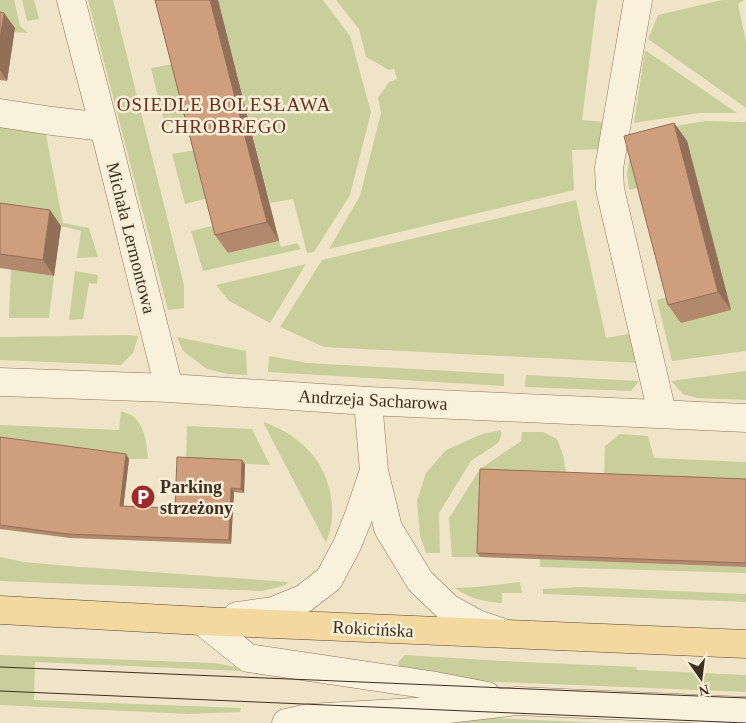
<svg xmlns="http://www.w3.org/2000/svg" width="746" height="723" font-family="Georgia,serif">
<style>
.green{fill:#c9cf9b}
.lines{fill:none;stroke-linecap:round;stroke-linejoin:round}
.minor-casing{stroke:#8d765c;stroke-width:29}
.major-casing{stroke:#5b4430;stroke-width:29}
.minor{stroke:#faf1dc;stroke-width:28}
.major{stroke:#f3d9a0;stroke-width:28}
.tram{stroke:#3d2e20;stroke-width:1}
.wall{fill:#b2896c}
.shaded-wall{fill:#916f58}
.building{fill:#cf9f7d;stroke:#916f58}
.labels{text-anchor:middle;stroke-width:5;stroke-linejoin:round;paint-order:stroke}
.street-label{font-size:18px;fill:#3d2e20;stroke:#f7eed8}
.poi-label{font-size:18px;font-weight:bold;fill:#3d2e20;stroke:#f7eed8;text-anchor:start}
.neighbourhood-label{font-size:19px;letter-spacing:1px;fill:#6b2e1e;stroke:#f7eed8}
</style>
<rect width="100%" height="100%" fill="#f0e4c8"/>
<path class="green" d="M0,0H14L20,26L28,33L15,32V29L0,26Z
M22,0H34L39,19L27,21Z
M88,0H113L184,285V308L168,310Z
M218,0H323L350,36L371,112L350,195L314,252L307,253L293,199L270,203Z
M336,0H597L582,120L605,122L601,149L572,150L574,190L329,249L360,196L381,113L378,98L389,82L397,79L394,69L389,70L366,57L359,29Z
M722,0H744L738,4L746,42V108L648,39L658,15Z
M645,50L737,113H699L634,123Z
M179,63L193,119L165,126L151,68Z
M705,121L746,122V351L672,361L657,300L673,295L645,186L629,190L627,173L634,133Z
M0,123L45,130L63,223L89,228L98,257L77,258L81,231L61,226L0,217Z
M201,149L213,197L185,204L172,154Z
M576,200L606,338L634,333L639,363L324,347L280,327L322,260Z
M220,224L228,253L279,241L281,247L297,243L301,249L203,271L191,231Z
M306,264L270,323L229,301L216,285Z
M11,269L54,276L49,318H9Z
M75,271L98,275L97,284L89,283L83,319L69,320Z
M126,335L138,336L133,353L121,365L0,360V337Z
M177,337L246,351L247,375L228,374L207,369L183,351Z
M269,356L308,363L504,374V386L268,372Z
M746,371V400L697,398L683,394L671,381Z
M526,375L639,381L631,391L525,387Z
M121,411C125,412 129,414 133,416C145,426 147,445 148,459H129L0,441V425L119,430Z
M264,422C306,437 334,470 332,516C332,525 329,534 326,543L264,424Z
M187,426L252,429L270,465L186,461Z
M501,430V436L498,443L471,461L439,513L440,553H426L420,536L417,501L426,473L446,450L482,434Z
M522,432H543L557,439L563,455L567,477L483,474L480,557H452L449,518L480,469L521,441Z
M620,434L648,436L654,458L746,462V483L604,478L605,446Z
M0,557L24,562L68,566L289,582L283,586L262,591L0,581Z
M540,559L746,567V573L540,567Z
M520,582L522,593H502V603C484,602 469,598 455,588L476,587Z
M581,587L746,594V602L543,594V589Z
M0,655L214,663L243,668L242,671L35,662L34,700L241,708L240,712L188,714L0,705Z
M405,655L503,661L636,667L637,670L746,675V692L475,681L399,669L398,662Z
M469,717L602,723H431Z"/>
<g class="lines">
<defs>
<path id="minor" d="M71,0L104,127L169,388
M638,0L609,168L610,189L662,413
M0,113L52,121L104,127
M0,382L169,388L368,401L746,418
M368,401L374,471L388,528L420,581L448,608L477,624L501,632
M237,616L273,611L303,599L329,579L347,545L358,518L374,471
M202,621L248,658L430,685L487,696
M286,723L309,718L432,711L517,701L746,711"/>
<path id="major" d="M0,610L202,621L746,644"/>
</defs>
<use href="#minor" class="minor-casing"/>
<use href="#major" class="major-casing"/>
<use href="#minor" class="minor"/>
<use href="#major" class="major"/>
<path class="tram" d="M0,667L746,698
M0,691L746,723"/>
</g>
<path class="wall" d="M155,0H218L279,241L228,253L215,235Z
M0,12L15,28L7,81L0,80Z
M674,123L687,141L731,310L681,323L668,305Z
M0,203L61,226L54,276L0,268Z
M0,437L129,459L123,506L175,508L245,464L244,493L234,492L231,544L70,538L0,529Z
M746,479V567L480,557L477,553Z"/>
<path class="shaded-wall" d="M210,0H218L279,241L267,222Z
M4,13L15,28L7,81L0,70V40Z
M674,123L687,141L731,310L718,292Z
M50,210L61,226L54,276L43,260Z
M126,454L129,459L123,510L120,506Z
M242,460L245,464L244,493L241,489Z
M231,488L234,492L231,544L229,540Z"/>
<path class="building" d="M155,0H210L267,222L215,235Z
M0,12L4,13L0,40Z
M674,123L718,292L668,305L624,136Z
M0,203L50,210L43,260L0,254Z
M0,437L126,454L120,506L175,508L177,457L242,460L241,489L231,488L229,540L67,534L0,525Z
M480,469L746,479V563L477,553Z"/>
<defs>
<symbol id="parking-disc" viewBox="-11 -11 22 22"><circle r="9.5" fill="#9e2a2b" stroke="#f7eed8"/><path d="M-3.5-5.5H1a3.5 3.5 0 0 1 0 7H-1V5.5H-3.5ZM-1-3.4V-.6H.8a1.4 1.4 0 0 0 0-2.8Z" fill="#fff"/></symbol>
</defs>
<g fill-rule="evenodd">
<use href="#parking-disc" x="129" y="483" width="28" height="28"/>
</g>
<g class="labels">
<g class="street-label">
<text transform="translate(131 238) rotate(76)" y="6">Michała Lermontowa</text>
<text transform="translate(373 400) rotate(3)" y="6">Andrzeja Sacharowa</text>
<text transform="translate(373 629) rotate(3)" y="6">Rokicińska</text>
</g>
<g class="poi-label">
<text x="160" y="493">Parking<tspan x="160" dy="21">strzeżony</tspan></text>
</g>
<g class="neighbourhood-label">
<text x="224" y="111">OSIEDLE BOLESŁAWA<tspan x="224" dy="22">CHROBREGO</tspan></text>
</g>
</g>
<g transform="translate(701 678) rotate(166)" stroke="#f7eed8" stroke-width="4" paint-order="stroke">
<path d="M0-4L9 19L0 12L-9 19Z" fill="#3d2e20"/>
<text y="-8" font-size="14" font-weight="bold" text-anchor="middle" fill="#3d2e20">N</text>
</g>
</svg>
